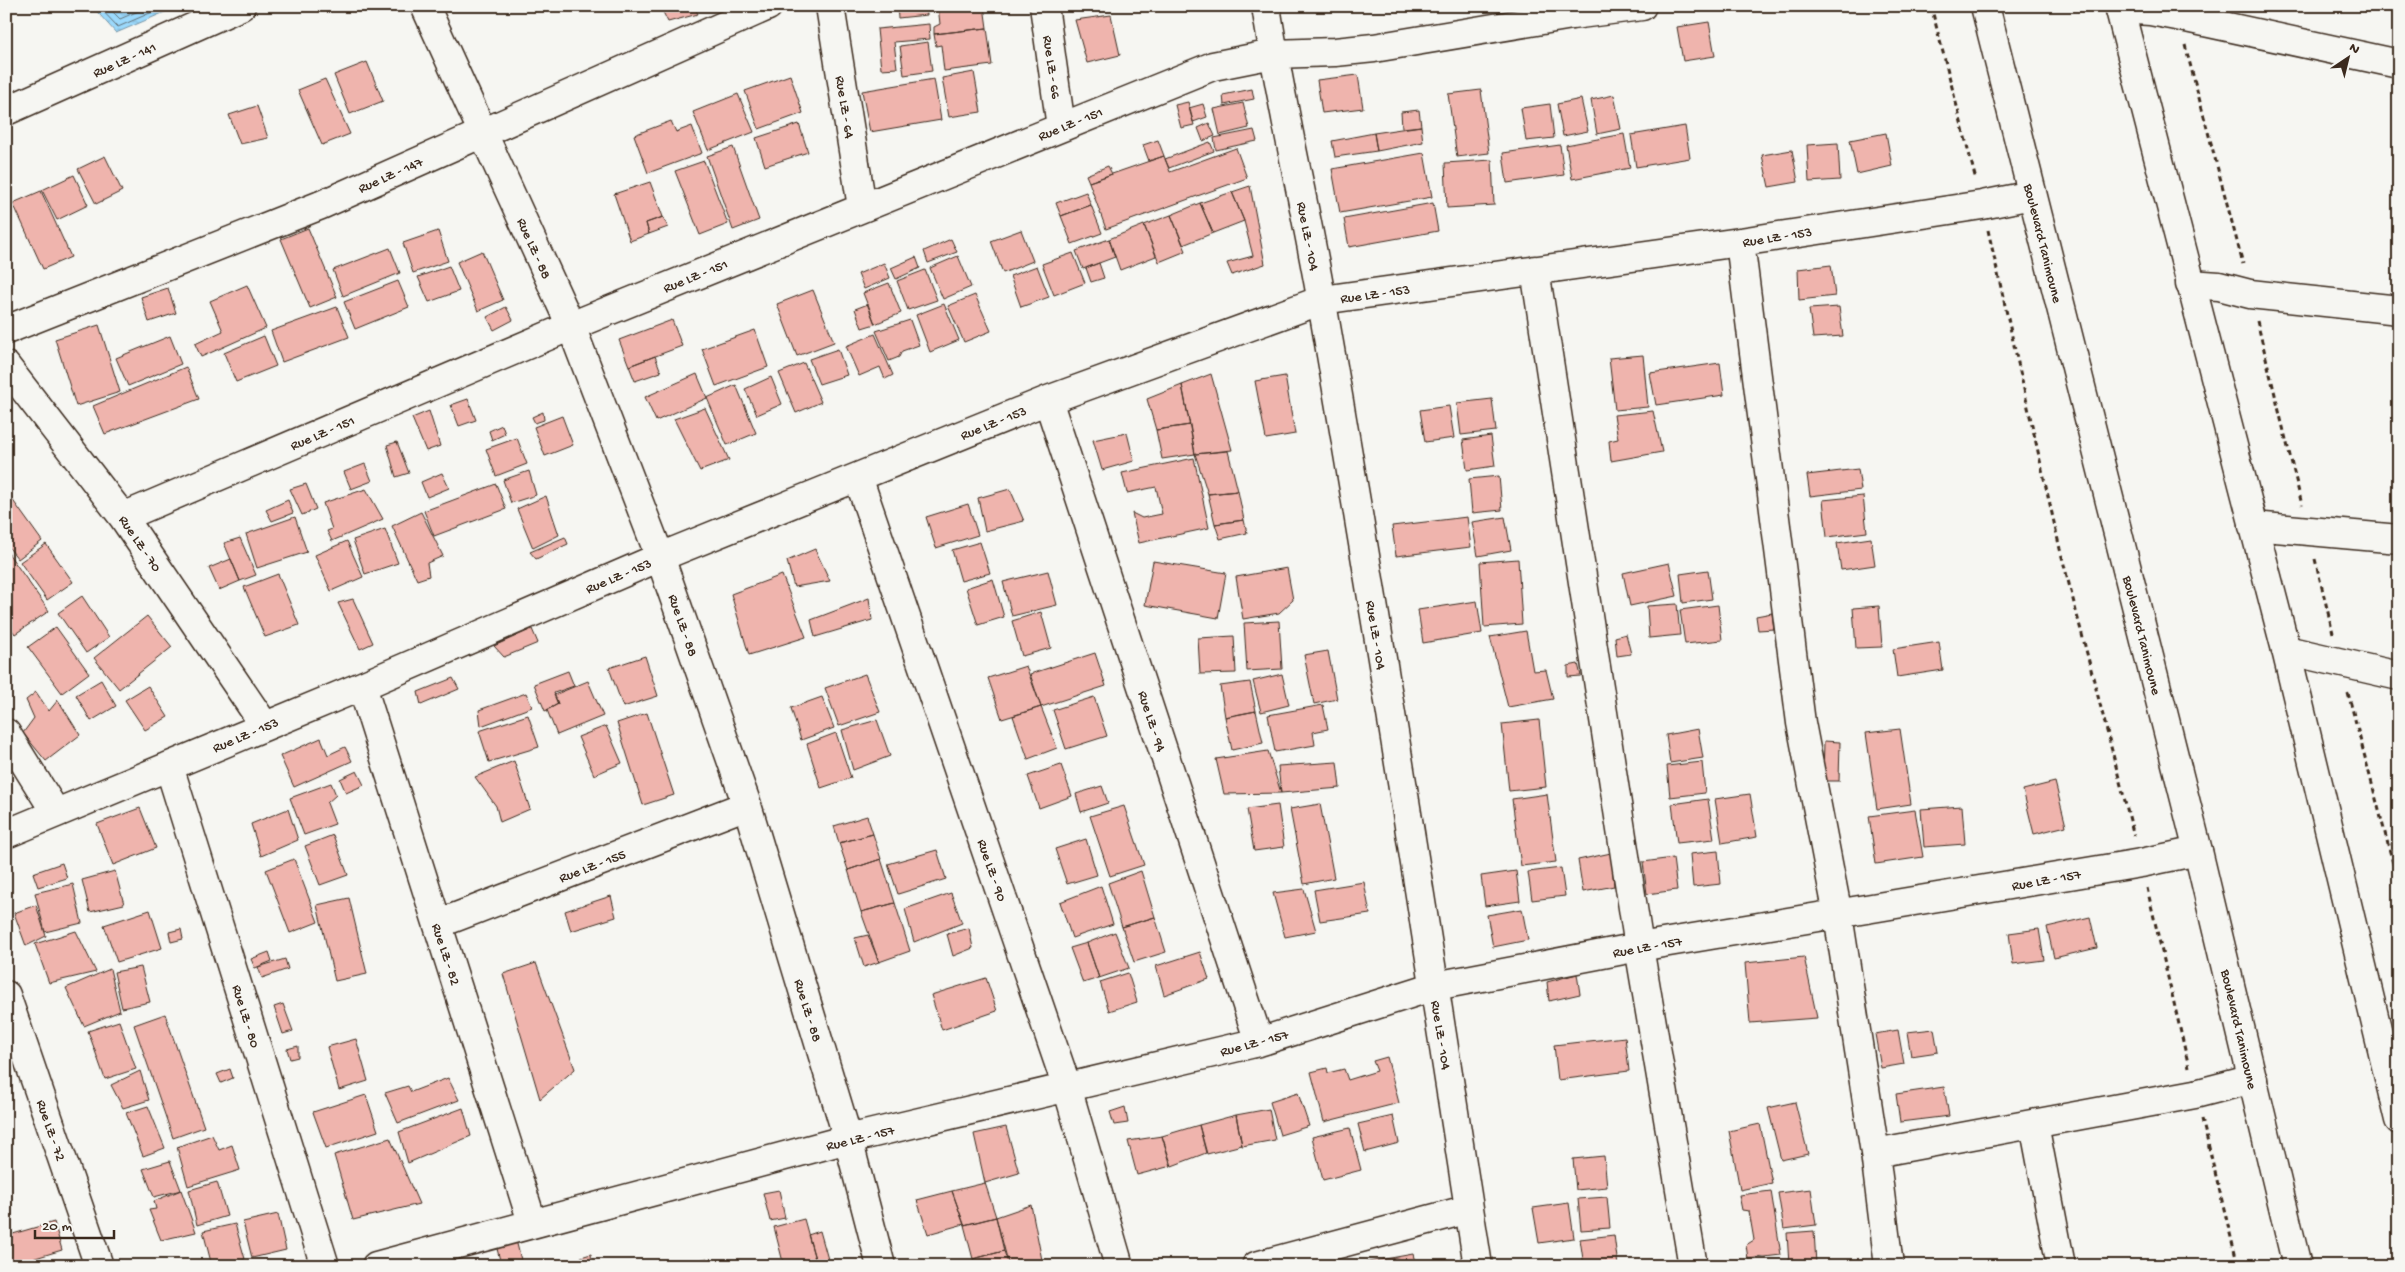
<svg xmlns="http://www.w3.org/2000/svg" width="2405" height="1272" font-family="'Gochi Hand',sans-serif">
<style>
.water{fill:url(#water-ripples);stroke:#7593a3}
.lines{fill:none;stroke-linecap:round;stroke-linejoin:round}
.shore{stroke:#617077;stroke-width:1}
.building{fill:#efb4ad;stroke:#3b2a1e}
.street-casing{stroke:#3b2a1e;stroke-width:31}
.primary-casing{stroke:#3b2a1e;stroke-width:31}
.path{stroke:#3b2a1e;stroke-width:3;stroke-dasharray:5 4;stroke-linecap:butt}
.street{stroke:#f6f6f2;stroke-width:28}
.primary{stroke:#f6f6f2;stroke-width:28}
.labels{text-anchor:middle;stroke-width:4;stroke-linejoin:round;paint-order:stroke}
.street-label{font-size:14px;fill:#3b2a1e;stroke:#f6f6f2}
</style>
<defs>
<pattern id="water-ripples" width="26" height="14" patternUnits="userSpaceOnUse" patternTransform="scale(1.25)"><rect width="26" height="14" fill="#9bd9fc"/><path d="M2 4q2-2 4 0t4 0M15 11q2-2 4 0t4 0" fill="none" stroke="#86bad8"/></pattern>
</defs>
<rect width="100%" height="100%" fill="#f6f6f2"/>
<filter id="ink" filterUnits="userSpaceOnUse"><feTurbulence type="fractalNoise" baseFrequency=".02" numOctaves="2"/><feDisplacementMap in="SourceGraphic" scale="10" xChannelSelector="R" yChannelSelector="G"/><feConvolveMatrix kernelMatrix="1 2 1 2 8 2 1 2 1" color-interpolation-filters="sRGB"/></filter>
<g filter="url(#ink)">
<path class="water" d="M92,6H179L116,33Z"/>
<g class="lines">
<path class="shore" d="M98,6L118,27L166,6
M107,6L120,19L150,6"/>
</g>
<path class="building" d="M660,6H694L698,14L668,22Z
M897,6H926L927,15L898,18Z
M938,6H984L987,28L934,34V27L940,24Z
M1111,15L1120,55L1087,63L1075,20Z
M1709,22L1715,56L1683,61L1677,27Z
M929,24L930,39L894,42L897,68L881,69L877,29Z
M987,28L992,65L944,71L941,45L936,46L934,34Z
M928,42L932,71L904,75L900,46Z
M367,62L383,101L350,114L334,75Z
M974,72L981,112L949,117L942,78Z
M790,75L803,113L759,129L745,91Z
M1358,75L1363,108L1322,113L1317,80Z
M325,79L350,134L322,145L298,90Z
M934,79L941,120L870,132L862,91Z
M1252,89L1254,99L1224,105L1223,95Z
M1481,90L1489,153L1457,157L1448,94Z
M738,94L754,132L708,150L693,112Z
M1614,95L1621,129L1597,134L1591,100Z
M1581,99L1588,131L1563,136L1557,104Z
M1188,102L1194,125L1181,128L1175,105Z
M1243,103L1249,128L1220,135L1214,109Z
M1203,104L1207,117L1193,122L1189,108Z
M1550,104L1554,138L1526,141L1521,108Z
M257,106L268,138L240,144L229,115Z
M1419,110L1421,126L1402,128L1401,112Z
M671,121L676,132L692,126L702,153L648,173L634,135Z
M1209,123L1215,136L1203,141L1198,128Z
M799,124L808,152L765,166L756,138Z
M1421,126L1423,142L1377,151L1374,133Z
M1685,126L1690,158L1636,167L1631,135Z
M1254,130L1257,141L1216,150L1214,138Z
M1374,133L1377,151L1335,157L1332,141Z
M1886,133L1892,166L1857,174L1850,140Z
M1624,134L1630,168L1572,179L1566,145Z
M1158,140L1164,156L1149,161L1143,145Z
M1210,142L1214,151L1169,168L1165,159Z
M1838,143L1840,180L1809,182L1807,145Z
M1560,145L1564,175L1507,183L1503,153Z
M733,147L759,220L733,230L707,156Z
M1236,148L1247,178L1106,229L1089,182L1164,156L1170,172Z
M1792,150L1798,182L1769,187L1762,155Z
M1424,153L1432,197L1340,213L1332,169Z
M105,156L122,191L96,204L78,169Z
M1492,160L1494,205L1447,208L1445,163Z
M704,161L728,224L700,235L675,171Z
M1108,166L1112,174L1089,182L1086,175Z
M74,175L88,205L57,220L42,190Z
M650,182L663,217L646,223L649,234L630,241L614,194Z
M1250,186L1265,264L1232,275L1227,263L1253,256L1244,221L1232,192Z
M41,191L71,257L43,269L13,203Z
M1086,192L1091,205L1061,216L1056,203Z
M1232,192L1244,221L1213,233L1200,203Z
M1200,203L1213,233L1183,245L1171,215Z
M1433,203L1438,231L1349,247L1344,219Z
M1091,205L1102,233L1072,244L1061,216Z
M1171,215L1186,251L1159,262L1144,225Z
M663,217L668,227L649,234L646,223Z
M1144,225L1156,256L1120,270L1109,239Z
M308,228L337,297L310,308L281,239Z
M1021,230L1033,261L1003,273L991,241Z
M438,231L448,261L413,273L403,243Z
M951,239L957,252L928,263L924,251Z
M1109,239L1115,257L1083,269L1076,251Z
M390,248L400,273L343,296L333,270Z
M482,251L503,300L478,311L457,262Z
M1073,253L1085,283L1054,295L1042,264Z
M958,256L971,287L943,299L930,268Z
M916,257L920,268L896,279L891,268Z
M884,263L890,278L864,289L858,274Z
M1099,263L1104,278L1091,282L1086,268Z
M1831,265L1835,296L1799,300L1798,269Z
M449,266L459,291L429,302L418,277Z
M1037,266L1049,297L1021,307L1010,276Z
M925,270L937,300L908,310L897,281Z
M398,281L409,307L355,329L344,302Z
M889,283L901,313L875,324L863,293Z
M247,285L266,328L201,357L195,344L223,331L210,301Z
M168,288L176,313L149,322L141,297Z
M813,290L834,342L797,356L777,304Z
M975,295L991,331L964,342L948,306Z
M868,304L875,324L862,328L855,309Z
M944,304L959,340L930,352L916,315Z
M337,307L349,337L282,362L271,331Z
M506,307L513,320L494,330L487,317Z
M1839,307L1843,336L1813,338L1809,309Z
M672,320L682,346L629,366L619,340Z
M910,320L919,345L902,351L899,357L889,361L876,331Z
M99,325L120,392L76,406L55,339Z
M755,330L768,367L716,386L702,349Z
M875,334L893,375L885,379L880,367L859,376L846,346Z
M170,336L181,364L128,386L116,358Z
M264,336L276,366L236,382L224,353Z
M838,349L847,375L819,384L809,359Z
M1643,355L1648,407L1615,410L1609,358Z
M655,356L661,372L635,381L629,366Z
M804,363L821,402L796,413L779,373Z
M1720,363L1724,395L1656,405L1650,373Z
M186,367L199,399L105,434L93,406Z
M697,374L707,398L656,421L645,397Z
M1211,374L1232,450L1195,454L1182,385Z
M1285,376L1295,434L1266,439L1255,381Z
M771,377L782,404L757,415L745,389Z
M736,385L756,433L727,445L707,398Z
M1182,385L1190,425L1156,430L1147,399Z
M468,399L476,420L459,426L451,405Z
M1492,399L1496,431L1461,435L1457,403Z
M1449,406L1454,438L1425,442L1420,410Z
M705,408L729,460L700,471L674,419Z
M429,411L440,446L426,451L412,418Z
M1653,411L1662,452L1611,461L1609,441L1618,439L1614,415Z
M543,412L544,420L535,423L532,417Z
M562,416L573,445L545,456L534,427Z
M502,425L505,434L492,440L489,431Z
M1190,425L1195,454L1162,459L1156,430Z
M1127,433L1134,461L1102,470L1093,440Z
M1491,436L1495,466L1467,470L1463,440Z
M517,438L527,464L496,476L486,449Z
M397,442L409,473L396,477L387,445Z
M1228,451L1238,491L1208,494L1195,454Z
M1194,458L1209,528L1139,543L1132,513L1142,518L1162,514L1156,487L1127,493L1122,473Z
M365,464L372,481L351,489L344,472Z
M1858,469L1861,490L1810,496L1807,475Z
M529,471L536,495L511,503L503,480Z
M442,473L449,488L427,497L421,482Z
M1499,476L1502,510L1472,513L1469,479Z
M306,484L316,509L302,515L290,489Z
M496,484L506,509L434,536L424,511Z
M366,489L383,519L332,541L327,531L332,529L323,503Z
M1010,489L1024,521L985,531L978,498Z
M1238,491L1244,520L1215,524L1208,494Z
M9,495L42,541L18,559L6,544V497Z
M546,496L559,535L533,548L517,509Z
M1863,496L1867,532L1827,537L1823,500Z
M288,500L293,513L272,521L266,510Z
M968,504L978,535L936,548L926,517Z
M421,512L443,556L427,563L429,576L417,580L392,526Z
M295,517L307,552L257,568L246,534Z
M1467,517L1471,547L1396,556L1392,526Z
M1505,517L1511,550L1478,556L1472,522Z
M1244,520L1247,533L1220,539L1215,524Z
M385,529L398,563L365,574L353,540Z
M565,537L568,544L536,559L530,552Z
M240,538L256,575L240,581L224,543Z
M1871,538L1875,565L1841,570L1837,543Z
M347,541L363,577L331,591L315,555Z
M980,542L990,573L961,581L952,550Z
M46,544L73,582L47,600L20,562Z
M815,549L830,581L794,587L787,561Z
M6,550L49,611L15,634L6,622Z
M231,559L240,581L219,590L209,568Z
M1518,559L1522,624L1484,627L1480,562Z
M1153,561L1226,573L1218,618L1145,605Z
M1669,563L1677,596L1630,606L1623,573Z
M1287,568L1293,600L1279,613L1243,619L1236,577Z
M1708,570L1712,599L1683,603L1680,574Z
M1048,571L1057,605L1012,616L1003,582Z
M278,574L299,625L265,637L244,587Z
M782,575L806,637L749,655L731,594Z
M993,579L1004,617L978,625L966,588Z
M82,596L109,637L86,653L58,613Z
M869,598L872,620L815,637L811,620Z
M353,599L373,643L360,649L338,603Z
M1477,601L1482,633L1423,643L1418,610Z
M1677,604L1680,635L1649,638L1647,606Z
M1718,605L1722,640L1685,644L1680,610Z
M1879,606L1882,647L1856,648L1853,608Z
M1041,612L1051,648L1022,656L1012,621Z
M1772,613L1774,629L1758,630L1756,616Z
M147,616L172,647L119,689L94,658Z
M1279,621L1282,669L1247,671L1244,623Z
M56,627L89,673L62,693L28,647Z
M532,629L538,643L504,657L494,646Z
M1526,631L1533,671L1546,670L1553,699L1508,707L1490,637Z
M1626,634L1631,654L1617,656L1615,637Z
M1234,636L1236,673L1200,674L1198,638Z
M1939,642L1943,670L1897,677L1893,649Z
M1328,651L1337,699L1314,704L1304,655Z
M1095,653L1106,686L1041,707L1030,674Z
M645,656L658,696L623,707L609,668Z
M1578,664L1581,676L1568,677V666Z
M1026,666L1041,707L1002,719L988,678Z
M568,671L574,686L554,693L558,704L545,711L534,684Z
M865,674L880,712L839,726L825,688Z
M1282,674L1289,705L1261,712L1253,681Z
M453,678L459,689L421,705L418,692Z
M101,680L116,706L91,721L76,695Z
M588,681L603,716L557,735L547,710L558,704L554,695Z
M1250,682L1256,711L1225,717L1220,686Z
M148,686L168,717L145,730L125,700Z
M36,692L49,711L58,700L80,735L46,761L23,733L34,718L26,700Z
M526,693L532,707L481,726L479,710Z
M822,697L834,728L801,740L791,708Z
M1094,697L1107,736L1066,749L1053,710Z
M1323,705L1328,729L1313,732L1315,745L1275,752L1268,715Z
M1041,707L1057,748L1028,759L1013,716Z
M1256,711L1263,743L1232,750L1225,717Z
M647,713L674,795L643,805L617,723Z
M528,715L539,747L489,762L479,731Z
M877,720L890,756L853,770L842,730Z
M1539,720L1546,787L1509,791L1502,724Z
M606,726L622,763L594,775L578,737Z
M1698,729L1703,758L1670,763L1666,735Z
M1900,729L1911,804L1877,809L1866,733Z
M836,733L851,778L821,788L807,744Z
M321,738L328,755L345,747L352,761L294,787L280,756Z
M1824,741L1840,742L1839,781H1823Z
M1268,751L1281,793L1224,794L1216,759Z
M514,761L530,809L500,822L496,806L475,777Z
M1337,762L1340,788L1281,793L1278,766Z
M1702,762L1705,793L1670,797L1667,766Z
M1061,765L1072,796L1039,808L1028,776Z
M357,771L364,785L346,793L340,779Z
M2055,782L2066,826L2034,834L2023,790Z
M331,783L336,795L327,803L335,824L304,835L290,798Z
M1102,786L1108,803L1081,812L1076,794Z
M1547,794L1556,862L1521,866L1512,799Z
M1750,794L1757,837L1722,843L1715,799Z
M1708,799L1714,839L1677,843L1672,804Z
M1320,804L1334,878L1304,884L1290,809Z
M1278,805L1284,847L1254,851L1247,809Z
M1124,806L1144,865L1110,876L1090,816Z
M1962,806L1965,844L1924,847L1921,809Z
M140,808L156,848L113,865L97,824Z
M288,809L298,840L261,856L251,824Z
M1915,810L1923,857L1876,864L1869,816Z
M867,816L873,834L839,843L834,826Z
M873,834L881,859L848,870L839,843Z
M333,835L348,875L320,885L305,846Z
M1086,839L1097,875L1067,884L1055,849Z
M937,850L946,879L898,894L888,864Z
M1718,851L1721,884L1693,887L1690,854Z
M1611,853L1614,886L1583,892L1578,860Z
M1673,858L1677,890L1647,894L1643,862Z
M294,859L318,922L290,933L266,870Z
M881,859L895,903L861,912L848,870Z
M62,863L67,878L38,887L33,873Z
M1561,868L1565,896L1532,900L1528,872Z
M115,871L124,904L90,912L82,880Z
M1141,871L1155,917L1122,927L1108,883Z
M1516,871L1520,901L1485,906L1481,876Z
M1364,882L1370,914L1320,921L1314,890Z
M73,884L82,923L45,932L35,893Z
M1101,886L1113,924L1072,938L1060,902Z
M1304,889L1316,931L1285,937L1273,893Z
M951,893L962,923L914,942L905,909Z
M611,896L616,917L571,931L565,911Z
M349,898L367,974L335,981L317,905Z
M895,903L910,951L879,962L861,912Z
M36,905L46,936L26,946L14,913Z
M1522,909L1528,940L1493,947L1487,915Z
M150,910L162,948L117,962L104,925Z
M1155,917L1166,952L1134,962L1122,927Z
M2090,917L2097,948L2054,958L2047,927Z
M969,928L973,948L953,956L947,934Z
M181,929L183,939L171,942L169,932Z
M2039,929L2044,960L2013,964L2009,933Z
M76,931L96,972L49,983L35,944Z
M1115,932L1129,968L1099,978L1087,943Z
M868,935L879,962L864,967L855,938Z
M1087,943L1099,978L1083,983L1070,948Z
M269,952L272,961L255,968L251,959Z
M1200,952L1209,979L1164,995L1156,966Z
M1804,957L1817,1018L1750,1023L1745,963Z
M285,959L288,969L262,978L258,967Z
M536,963L575,1069L540,1099L503,974Z
M141,967L150,1002L122,1008L114,972Z
M110,969L120,1011L84,1026L66,988Z
M1128,973L1137,1002L1109,1011L1100,982Z
M1577,974L1580,994L1549,1001L1547,982Z
M986,978L997,1011L942,1030L931,995Z
M283,1004L293,1031L283,1034L274,1007Z
M165,1014L204,1127L173,1138L134,1025Z
M119,1021L136,1069L105,1079L88,1031Z
M1934,1029L1938,1052L1911,1056L1907,1032Z
M1898,1030L1904,1064L1881,1068L1875,1034Z
M1625,1037L1629,1071L1558,1080L1554,1045Z
M356,1039L368,1081L339,1090L327,1047Z
M298,1046V1057L290,1059L287,1049Z
M1387,1057L1399,1103L1324,1122L1311,1072L1327,1068L1328,1073L1344,1069L1348,1080L1377,1071L1373,1061Z
M230,1069L233,1078L221,1083L217,1074Z
M140,1071L149,1100L123,1108L111,1085Z
M448,1078L459,1100L398,1123L385,1093L408,1086L411,1092Z
M1944,1087L1949,1116L1900,1122L1896,1094Z
M1298,1093L1309,1126L1280,1135L1270,1102Z
M366,1095L378,1131L326,1148L313,1112Z
M1795,1102L1808,1154L1781,1160L1768,1108Z
M148,1106L165,1148L143,1156L126,1113Z
M1125,1107L1128,1123L1114,1125L1110,1112Z
M463,1108L471,1136L408,1163L399,1132Z
M1269,1109L1275,1140L1242,1146L1236,1115Z
M1236,1115L1242,1145L1207,1154L1199,1125Z
M1393,1116L1399,1143L1365,1152L1358,1124Z
M1760,1124L1772,1183L1740,1190L1729,1131Z
M1199,1125L1206,1153L1172,1166L1162,1136Z
M1006,1127L1019,1173L985,1183L974,1134Z
M1350,1128L1361,1170L1323,1180L1312,1137Z
M212,1135L219,1150L232,1145L240,1170L188,1186L177,1147Z
M1162,1136L1171,1166L1137,1175L1128,1141Z
M390,1138L419,1204L353,1220L334,1155Z
M1604,1156L1607,1187L1576,1190L1573,1159Z
M170,1161L181,1190L154,1197L143,1169Z
M217,1182L227,1216L197,1225L189,1190Z
M985,1183L996,1217L964,1225L952,1191Z
M1811,1189L1816,1225L1784,1229L1778,1193Z
M181,1190L196,1232L161,1240L149,1210L156,1209L154,1201Z
M779,1190L785,1218L770,1221L763,1193Z
M952,1191L964,1224L928,1234L917,1200Z
M1771,1191L1781,1255L1748,1259L1746,1245L1754,1240L1749,1211L1742,1210L1739,1195Z
M1607,1197L1610,1228L1581,1230L1578,1199Z
M1569,1203L1574,1238L1539,1243L1533,1208Z
M1031,1205L1043,1265L1009,1266L996,1217Z
M278,1214L286,1250L252,1258L243,1222Z
M996,1217L1004,1251L973,1259L964,1225Z
M804,1219L817,1266H784L774,1227Z
M54,1222L62,1250L9,1266L6,1256V1236Z
M235,1224L245,1259L227,1266H212L203,1231Z
M820,1231L829,1263L817,1266L808,1235Z
M1814,1231L1816,1264L1789,1265L1787,1233Z
M1614,1235L1618,1266H1584L1580,1239Z
M516,1240L521,1260L501,1264L496,1245Z
M1004,1251L1009,1266H975L973,1259Z
M591,1254L592,1264L583,1266L581,1257Z
M1413,1254L1416,1266H1346Z
M707,1258L709,1266H674Z"/>
<g class="lines">
<defs>
<path id="street" d="M425,6L571,326L660,557L747,805L848,1139L881,1266
M830,6L862,207
M1044,6L1061,127
M1266,6C1281,106 1305,204 1322,303C1378,623 1428,944 1478,1266
M2120,9L2150,11L2177,16L2399,64
M6,111L241,6
M1740,242L1801,723L1838,915L1875,1153L1889,1266
M1535,270L1639,947L1693,1266
M2190,284L2219,286L2250,294L2399,310
M6,330L321,205L768,6
M6,366L123,517L265,726
M1048,400L1259,1042
M858,477L1067,1087L1119,1266
M123,517L571,326L1213,66L1273,54L1335,52L1374,48L1572,15L1642,6
M2253,526L2399,539
M2286,650L2399,676
M362,686L532,1222
M6,733L56,813
M169,766L325,1266
M6,834L362,686L660,557L1048,400L1322,300L1740,242L1982,205L2032,195
M438,924L747,805
M6,995L99,1266
M2034,1124L2061,1266
M1875,1153L2195,1094L2253,1079
M376,1266L848,1139L1259,1042L1435,986L1639,947L2141,863L2198,851
M1256,1266L1469,1209"/>
<path id="primary" d="M1985,6L2198,851L2297,1266
M2119,6L2286,650L2399,1120"/>
</defs>
<use href="#street" class="street-casing"/>
<use href="#primary" class="primary-casing"/>
<path class="path" d="M1931,6L1976,180
M2185,45L2243,264
M1988,230L2060,549L2134,836
M2257,321L2302,505
M2315,559L2333,633
M2348,693L2399,886
M2147,888L2189,1067
M2202,1119L2238,1266"/>
<use href="#street" class="street"/>
<use href="#primary" class="primary"/>
</g>
</g>
<g class="labels">
<g class="street-label">
<text transform="translate(124 59) rotate(-24)" y="5">Rue LZ - 141</text>
<text transform="translate(1053 67) rotate(82)" y="5">Rue LZ - 66</text>
<text transform="translate(846 107) rotate(81)" y="5">Rue LZ - 64</text>
<text transform="translate(1070 123) rotate(-22)" y="5">Rue LZ - 151</text>
<text transform="translate(390 174) rotate(-24)" y="5">Rue LZ - 147</text>
<text transform="translate(1309 236) rotate(79)" y="5">Rue LZ - 104</text>
<text transform="translate(1777 236) rotate(-9)" y="5">Rue LZ - 153</text>
<text transform="translate(2044 243) rotate(76)" y="5">Boulevard Tanimoune</text>
<text transform="translate(535 248) rotate(66)" y="5">Rue LZ - 88</text>
<text transform="translate(695 275) rotate(-22)" y="5">Rue LZ - 151</text>
<text transform="translate(1375 293) rotate(-8)" y="5">Rue LZ - 153</text>
<text transform="translate(993 422) rotate(-22)" y="5">Rue LZ - 153</text>
<text transform="translate(322 432) rotate(-23)" y="5">Rue LZ - 151</text>
<text transform="translate(141 543) rotate(56)" y="5">Rue LZ - 70</text>
<text transform="translate(618 575) rotate(-23)" y="5">Rue LZ - 153</text>
<text transform="translate(684 625) rotate(71)" y="5">Rue LZ - 88</text>
<text transform="translate(1377 635) rotate(81)" y="5">Rue LZ - 104</text>
<text transform="translate(2143 635) rotate(76)" y="5">Boulevard Tanimoune</text>
<text transform="translate(1153 721) rotate(72)" y="5">Rue LZ - 94</text>
<text transform="translate(245 734) rotate(-23)" y="5">Rue LZ - 153</text>
<text transform="translate(592 865) rotate(-21)" y="5">Rue LZ - 155</text>
<text transform="translate(993 870) rotate(71)" y="5">Rue LZ - 90</text>
<text transform="translate(2046 879) rotate(-10)" y="5">Rue LZ - 157</text>
<text transform="translate(1647 946) rotate(-10)" y="5">Rue LZ - 157</text>
<text transform="translate(447 954) rotate(72)" y="5">Rue LZ - 82</text>
<text transform="translate(809 1010) rotate(73)" y="5">Rue LZ - 88</text>
<text transform="translate(247 1016) rotate(73)" y="5">Rue LZ - 80</text>
<text transform="translate(2240 1029) rotate(77)" y="5">Boulevard Tanimoune</text>
<text transform="translate(1442 1035) rotate(81)" y="5">Rue LZ - 104</text>
<text transform="translate(1254 1042) rotate(-15)" y="5">Rue LZ - 157</text>
<text transform="translate(52 1130) rotate(71)" y="5">Rue LZ - 72</text>
<text transform="translate(860 1137) rotate(-14)" y="5">Rue LZ - 157</text>
</g>
</g>
<rect width="2405" height="1272" fill="none" stroke="#f6f6f2" stroke-width="25"/>
<rect x="12" y="12" width="2380" height="1247" fill="none" stroke="#3b2a1e" stroke-width="2" filter="url(#ink)"/>
<g transform="translate(2348 58) rotate(35)" stroke="#f6f6f2" stroke-width="4" paint-order="stroke">
<path d="M0-4L9 19L0 12L-9 19Z" fill="#3b2a1e"/>
<text y="-8" font-size="14" font-weight="bold" text-anchor="middle" fill="#3b2a1e">N</text>
</g>
<path d="M35 1230v8h79v-8" fill="none" stroke="#3b2a1e" stroke-width="2.5"/>
<text x="42" y="1230" font-size="15" fill="#3b2a1e" stroke="#f6f6f2" stroke-width="4" paint-order="stroke">20 m</text>
</svg>
